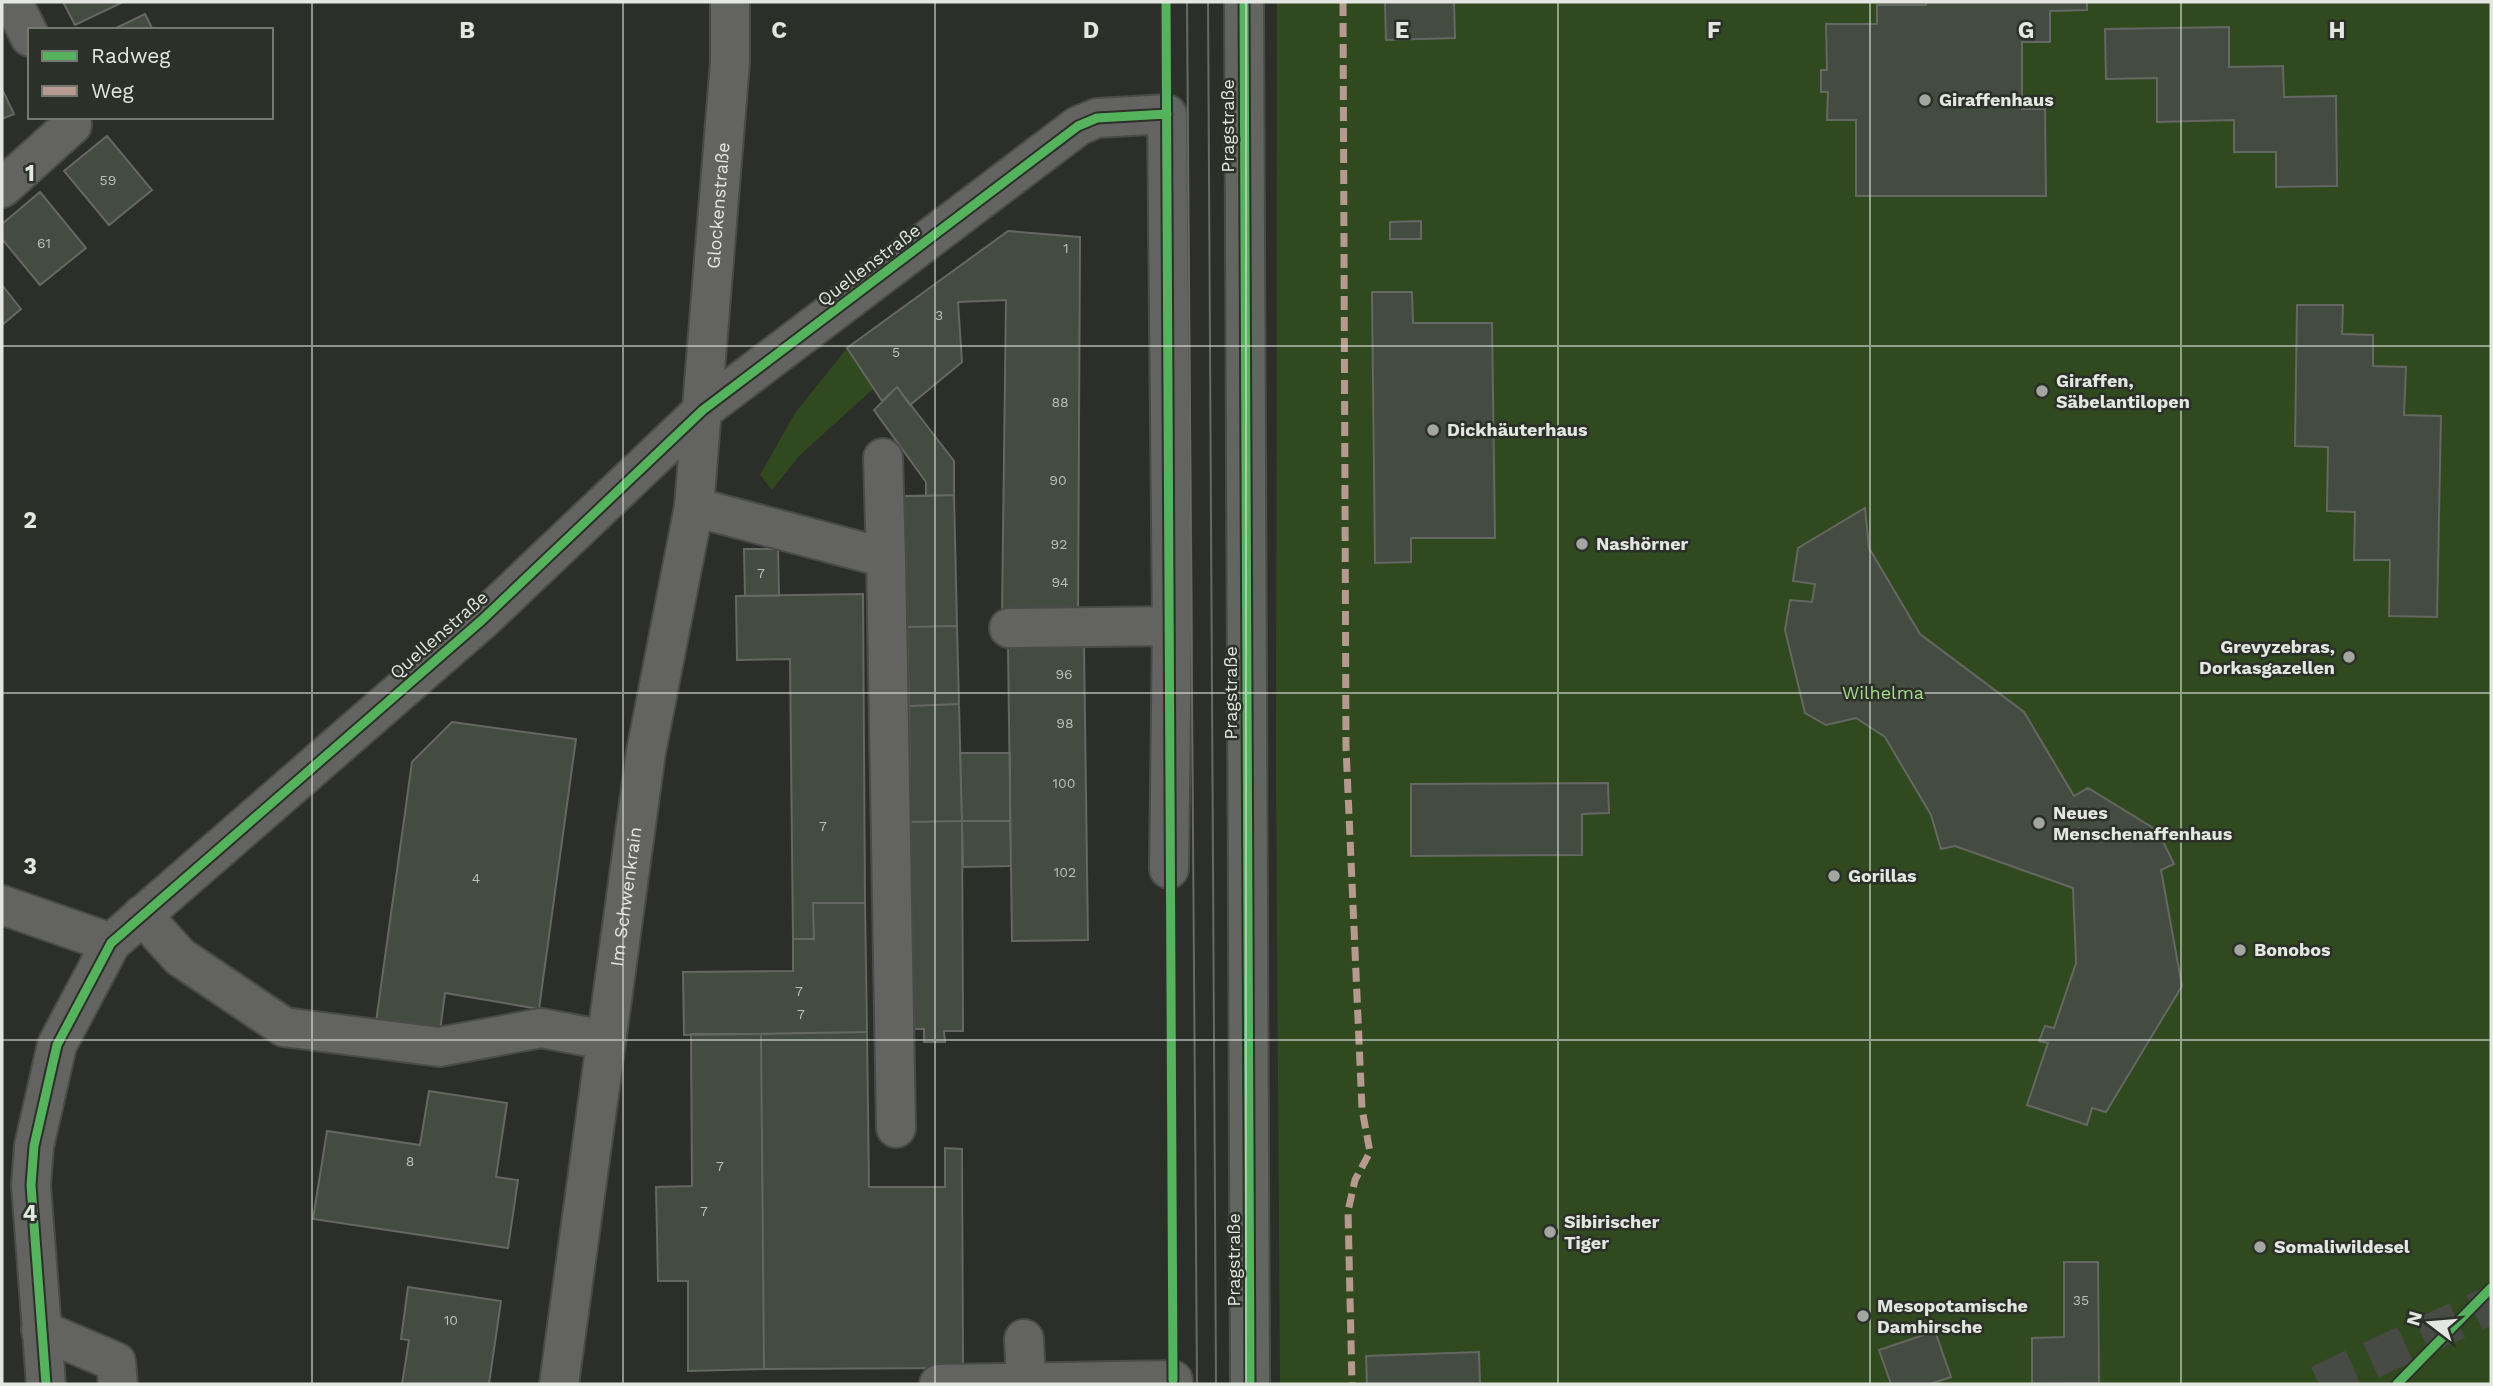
<svg xmlns="http://www.w3.org/2000/svg" width="2493" height="1386" font-family="'Work Sans',sans-serif">
<style>
.green{fill:#30491f}
.building{fill:#444b40;stroke:#656763;stroke-width:2}
.lines{fill:none;stroke-linecap:round;stroke-linejoin:round}
.major-tunnel{stroke:#474a45;stroke-width:38;stroke-dasharray:38 19;stroke-linecap:butt}
.minor-casing{stroke:#494b48;stroke-width:42}
.major-casing{stroke:#494b48;stroke-width:42}
.minor{stroke:#636461;stroke-width:38}
.major{stroke:#636561;stroke-width:38}
.tram{stroke:#686966;stroke-width:2}
.quiet{stroke:#b69a8f;stroke-width:7;stroke-dasharray:14 7;stroke-linecap:butt}
.cycleway-casing{stroke:#2b3028;stroke-width:13}
.cycleway{stroke:#56b35d;stroke-width:9}
.grid{fill:none;stroke:#e3e6e1;stroke-width:2;stroke-opacity:0.55}
.poi-dot{fill:#a3a6a1;stroke:#2b3028;stroke-width:2.5}
.labels{text-anchor:middle;stroke-width:5;stroke-linejoin:round;paint-order:stroke}
.number-label{font-size:14px;fill:#bbbfb9}
.poi-label{font-size:18px;font-weight:bold;fill:#e3e6e1;stroke:#2b3028;text-anchor:start}
.street-label{font-size:18px;fill:#e3e6e1;stroke:#2b3028}
.park-label{font-size:18px;fill:#abda90;stroke:#2b3028}
.grid-label{font-size:23px;text-anchor:middle;font-weight:bold;fill:#e3e6e1;stroke:#2b3028;stroke-width:5;stroke-linejoin:round;paint-order:stroke}
</style>
<rect width="100%" height="100%" fill="#2c2e2a"/>
<path class="green" d="M1277,2H2491V1384H1280L1276,782Z
M847,348L873,389L799,456L772,490L760,475L795,413Z"/>
<path class="building" d="M63,2H123L75,25Z
M1385,2H1454L1455,38L1386,40Z
M1926,2H2087V10L2050,11V42H2022V109H2045L2046,196H1856V120H1827L1828,92H1821V70H1827L1826,24H1877V5H1926Z
M145,14L153,30H112Z
M2229,27V67L2283,66L2284,97L2336,96L2337,186L2276,187V152H2234V120L2157,122V78L2106,79L2105,29Z
M2,89L14,114L2,119Z
M107,136L152,190L109,225L64,171Z
M40,192L86,248L40,285L2,239V224Z
M1421,221V239H1390V222Z
M1008,231L1080,237L1078,616L1002,613L1006,300L958,302L962,362L910,405L897,387L882,401L847,348Z
M2,285L21,309L2,325Z
M1372,292H1412L1413,323H1492L1495,538H1411V562L1375,563Z
M2297,305H2343L2342,334L2373,335V366L2406,367L2404,415L2441,416L2437,617L2389,616L2390,560H2354L2355,512L2327,511L2328,447L2295,446Z
M897,387L954,461V495L926,496V482L874,410Z
M954,495L957,626L907,627L904,496Z
M1865,508L1869,548L1920,634L2024,712L2074,796L2088,788L2158,831L2174,864L2161,870L2182,986L2106,1112L2092,1108L2087,1125L2027,1105L2048,1043L2039,1041L2045,1026L2054,1028L2076,963L2073,888L1955,846L1941,849L1931,815L1885,737L1856,718L1826,725L1805,713L1785,630L1790,600L1812,602L1815,584L1793,581L1798,548Z
M744,549H778L779,596H745Z
M863,594L865,903H813L814,939H793L790,659L737,660L736,596Z
M957,626L959,704L909,706L907,627Z
M1084,646L1088,940L1012,941L1008,647Z
M959,704L962,821L910,822L909,706Z
M452,722L576,739L539,1009L445,993L440,1031L376,1022L412,762Z
M960,753H1010V821H962Z
M1608,783L1609,813L1582,814V855L1411,856V784Z
M962,821L963,1031H944L945,1042H924V1029H910V822Z
M962,821H1010L1011,866L963,867Z
M813,903H865L867,1032L684,1035L683,972L793,971V939H814Z
M867,1032L869,1187H945V1148L962,1149L963,1368L764,1369L761,1034Z
M691,1034H761L764,1369L688,1371V1281H658L656,1187L692,1186Z
M429,1091L507,1103L496,1177L518,1180L508,1248L313,1219L327,1131L420,1145Z
M2064,1262H2098L2099,1383L2032,1384V1338L2064,1337Z
M408,1287L501,1301L489,1384H402L409,1340L401,1339Z
M1935,1331L1951,1377L1930,1384H1891L1879,1350Z
M1479,1352L1480,1384H1367L1366,1356Z"/>
<g class="lines">
<path class="major-tunnel" d="M2319,1384L2491,1305"/>
<defs>
<g id="minor">
<path d="M13,2L30,37"/>
<path d="M2,188L72,125L68,117"/>
<path d="M883,458L886,558"/>
<path d="M694,507L886,558L896,1128"/>
<path d="M1009,628L1172,626"/>
<path d="M2,905L111,943"/>
<path d="M142,915L180,957L284,1027L439,1047L541,1028L606,1040"/>
<path d="M41,1330L116,1362L118,1384"/>
<path d="M1024,1339L1026,1382"/>
<path d="M46,1384L31,1185L34,1146L57,1045L111,943L482,620L703,410L1078,126L1097,118L1167,114L1172,626L1169,869"/>
<path id="s1" d="M559,1384L646,752L694,507L730,62V2"/>
<path d="M939,1384L1173,1380V1384"/>
</g>
<path id="major" d="M1244,2L1250,1384"/>
</defs>
<use href="#minor" class="minor-casing"/>
<use href="#major" class="major-casing"/>
<use href="#minor" class="minor"/>
<use href="#major" class="major"/>
<path class="tram" d="M1187,2L1197,1384
M1208,2L1216,1384"/>
<path class="quiet" d="M1343,2L1346,747L1362,1109L1370,1152L1355,1180L1348,1211L1352,1384"/>
<defs>
<path id="cycleway" d="M1166,2L1173,1380
M1244,2L1250,1384
M46,1384L31,1185L34,1146L57,1045L111,943L482,620L703,410L1078,126L1097,118L1167,114
M2397,1384L2491,1288"/>
</defs>
<use href="#cycleway" class="cycleway-casing"/>
<use href="#cycleway" class="cycleway"/>
</g>
<path class="grid" d="M312,2V1384M623,2V1384M935,2V1384M1246,2V1384M1558,2V1384M1870,2V1384M2181,2V1384M2,346H2491M2,693H2491M2,1040H2491"/>
<g class="poi-dot">
<circle cx="1925" cy="100" r="7"/>
<circle cx="2042" cy="391" r="7"/>
<circle cx="1433" cy="430" r="7"/>
<circle cx="1582" cy="544" r="7"/>
<circle cx="2349" cy="657" r="7"/>
<circle cx="2039" cy="823" r="7"/>
<circle cx="1834" cy="876" r="7"/>
<circle cx="2240" cy="950" r="7"/>
<circle cx="1550" cy="1232" r="7"/>
<circle cx="2260" cy="1247" r="7"/>
<circle cx="1863" cy="1316" r="7"/>
</g>
<g class="labels">
<g class="number-label">
<text x="108" y="185">59</text>
<text x="44" y="248">61</text>
<text x="1066" y="253">1</text>
<text x="939" y="320">3</text>
<text x="896" y="357">5</text>
<text x="1060" y="407">88</text>
<text x="1058" y="485">90</text>
<text x="1059" y="549">92</text>
<text x="761" y="578">7</text>
<text x="1060" y="587">94</text>
<text x="1064" y="679">96</text>
<text x="1065" y="728">98</text>
<text x="1064" y="788">100</text>
<text x="823" y="831">7</text>
<text x="1065" y="877">102</text>
<text x="476" y="883">4</text>
<text x="799" y="996">7</text>
<text x="801" y="1019">7</text>
<text x="410" y="1166">8</text>
<text x="720" y="1171">7</text>
<text x="704" y="1216">7</text>
<text x="2081" y="1305">35</text>
<text x="451" y="1325">10</text>
</g>
<g class="poi-label">
<text x="1939" y="106">Giraffenhaus</text>
<text x="2056" y="387">Giraffen,<tspan x="2056" dy="21">Säbelantilopen</tspan></text>
<text x="1447" y="436">Dickhäuterhaus</text>
<text x="1596" y="550">Nashörner</text>
<text x="2335" y="653" text-anchor="end">Grevyzebras,<tspan x="2335" dy="21">Dorkasgazellen</tspan></text>
<text x="2053" y="819">Neues<tspan x="2053" dy="21">Menschenaffenhaus</tspan></text>
<text x="1848" y="882">Gorillas</text>
<text x="2254" y="956">Bonobos</text>
<text x="1564" y="1228">Sibirischer<tspan x="1564" dy="21">Tiger</tspan></text>
<text x="2274" y="1253">Somaliwildesel</text>
<text x="1877" y="1312">Mesopotamische<tspan x="1877" dy="21">Damhirsche</tspan></text>
</g>
<g class="street-label">
<text transform="translate(1228 126) rotate(-90)" y="6">Pragstraße</text>
<text dy="6" stroke="none"><textPath href="#s1" startOffset="1190">Glockenstraße</textPath></text>
<text transform="translate(869 265) rotate(-37)" y="6">Quellenstraße</text>
<text transform="translate(439 635) rotate(-41)" y="6">Quellenstraße</text>
<text transform="translate(1231 693) rotate(-90)" y="6">Pragstraße</text>
<text dy="6" stroke="none"><textPath href="#s1" startOffset="492">Im Schwenkrain</textPath></text>
<text transform="translate(1234 1260) rotate(-90)" y="6">Pragstraße</text>
</g>
<g class="park-label">
<text x="1883" y="699">Wilhelma</text>
</g>
</g>
<g class="grid-label">
<text x="467" y="38">B</text>
<text x="779" y="38">C</text>
<text x="1091" y="38">D</text>
<text x="1402" y="38">E</text>
<text x="1714" y="38">F</text>
<text x="2026" y="38">G</text>
<text x="2337" y="38">H</text>
<text x="30" y="181">1</text>
<text x="30" y="528">2</text>
<text x="30" y="874">3</text>
<text x="30" y="1221">4</text>
</g>
<rect width="2493" height="1386" fill="none" stroke="#e3e6e1" stroke-width="7"/>
<rect x="28" y="28" width="245" height="91" fill="#2b3028" stroke="#757972" stroke-width="2"/>
<rect x="42" y="51" width="35" height="10" fill="#56b35d" stroke="#757972" stroke-width="2"/>
<text x="91" y="63" font-size="21" fill="#e3e6e1">Radweg</text>
<rect x="42" y="86" width="35" height="10" fill="#b69a8f" stroke="#757972" stroke-width="2"/>
<text x="91" y="98" font-size="21" fill="#e3e6e1">Weg</text>
<g transform="translate(2430 1323) rotate(286)" stroke="#2b3028" stroke-width="5" paint-order="stroke">
<path d="M0-5L12 26L0 18L-12 26Z" fill="#e3e6e1"/>
<text y="-10" font-size="19" font-weight="bold" text-anchor="middle" fill="#e3e6e1">N</text>
</g>
</svg>
